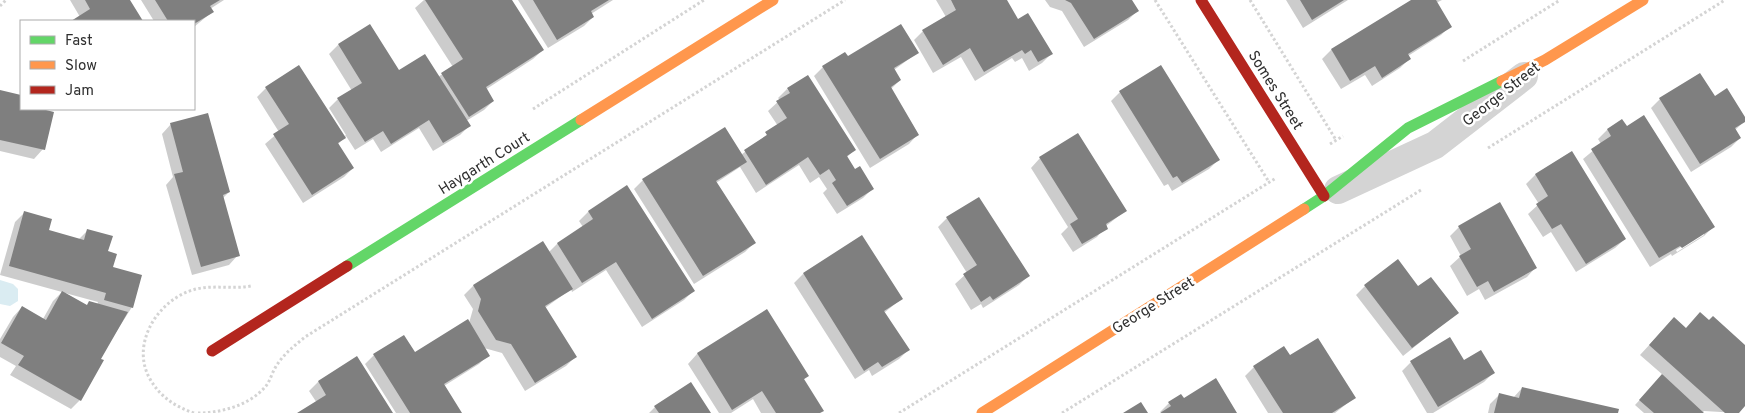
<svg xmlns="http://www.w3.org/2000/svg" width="1745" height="413" font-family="Overpass,sans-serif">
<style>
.water{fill:#daecf2}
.shadow{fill:#0003;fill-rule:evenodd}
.building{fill:#7f7f7f}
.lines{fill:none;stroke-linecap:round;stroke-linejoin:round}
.path{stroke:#d4d4d4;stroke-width:3;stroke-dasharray:2.5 2.5;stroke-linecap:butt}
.street{stroke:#d4d4d4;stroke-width:28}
.fast{stroke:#63d668;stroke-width:11}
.slow{stroke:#ff974d;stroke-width:11}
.jam{stroke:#b3261e;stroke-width:11}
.labels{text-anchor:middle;stroke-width:5;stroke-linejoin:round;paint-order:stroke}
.street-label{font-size:15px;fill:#2f2f2f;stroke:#fff}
</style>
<rect width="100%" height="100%" fill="#fff"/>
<path class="water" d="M0,280L13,284L18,289V301L10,306L0,304Z"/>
<path class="shadow" d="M70,0H128L142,21H73L80,17Z
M141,0H224L210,9L212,12L194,27V21H154Z
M424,0H510L543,50L533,59L485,90L493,101L484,110L466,121L469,126L460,135L433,151L419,128L381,152L373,139L355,150L346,136L338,144L353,168L344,177L303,203L265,144L279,132L257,97L266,88L344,137L346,135L329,108L338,99L352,91L329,54L338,45L398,71L438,77L453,67L415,8Z
M518,0H613L591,14L593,17L584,26L548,48Z
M936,0H1005L1018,21L1051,54L1042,63L1029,71L1022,58L1015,62L1012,58L975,81L961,57L933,73L914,40L923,31L946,17Z
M1045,0H1130L1137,11L1128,20L1084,47L1062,11L1050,7Z
M1286,0H1348L1303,28Z
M1414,0H1442L1436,3L1450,26L1441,35L1408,56L1409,59L1400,68L1372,86L1365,75L1341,89L1322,59L1331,50Z
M917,53L894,70L900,80L891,89L918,134L909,144L870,168L814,76L823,67L848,58Z
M1699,74L1715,98L1745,121L1735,130L1740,138L1731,147L1691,172L1651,108L1660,99Z
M787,89L854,150L846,158L855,171L872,189L863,198L837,214L823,193L827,189L819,177L810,183L799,165L756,193L740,167L716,183L754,243L745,252L694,284L634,189L643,180L741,155L778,126L768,111L780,100L778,98Z
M0,91L21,96V109H36L52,113L43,149L34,159L0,151Z
M1120,92L1218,160L1209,169L1172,191L1168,184L1164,186L1111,101Z
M1622,121L1713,227L1704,236L1672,256L1671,254L1650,267L1583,159L1601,144L1598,139L1607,130ZM1704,232V235L1677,252L1676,250Z
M171,124L229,192L222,199L238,255L229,265L192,275L166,185L173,177L162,134Z
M1571,152L1625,239L1615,248L1576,272L1551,232L1543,237L1528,214L1539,204L1526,184L1535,175Z
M1040,158L1125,211L1106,226L1097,237L1073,252L1061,234L1068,227L1031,168Z
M627,187L693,291L684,300L642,327L606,270L572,292L571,289L545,308L575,357L566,366L525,391L502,353L484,348L488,355L479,364L444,386L461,413H396L365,364L374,355L414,354L469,323L473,309L464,295L473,286L543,243L549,252L557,244L583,227L579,221L588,212Z
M24,213L47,231L78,240L87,231L107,252L112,268L132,307L99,359L80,400L71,409L10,375L16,366L0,357V339L13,317L22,307L43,319L53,301L62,292L0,275L15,222ZM65,293L98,302L97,305L87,306Z
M947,218L1028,276L1019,285L983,308L981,304L971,310L955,284L967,273L938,227Z
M1459,227L1536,267L1527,277L1485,300L1479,289L1467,296L1450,266L1461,256L1450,236Z
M803,274L901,299L884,313L908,350L899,359L872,376L869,370L855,379L794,283Z
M1365,286L1418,288L1457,313L1403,356L1356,295Z
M767,311L808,376L803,380L820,413H761L753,399L731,413H719L688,364L697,354Z
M1674,318L1686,329L1709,321L1745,347V404L1737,413L1704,411L1702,413H1644L1635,405L1663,375L1640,355Z
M1289,357L1354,398L1335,413H1268L1245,376L1254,367Z
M357,358L392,413H300L317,403L309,391L318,382Z
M1411,362L1493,373L1484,382L1433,413H1427L1402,371Z
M1522,388L1617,413H1488L1490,404L1499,395L1513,398Z
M1183,400L1236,413L1160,412L1169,403Z
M655,407L709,413H649Z"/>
<path class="building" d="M85,0H130L143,21H71L90,9Z
M155,0H220L210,6L214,12L194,24V21H168Z
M425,0H512L544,50L486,87L494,101L469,117L441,73L463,59Z
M533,0H609L591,11L594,17L557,40Z
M951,0H1007L1018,19L1028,13L1053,54L1038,62L1031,50L1025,54L1022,50L984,72L970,48L943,65L922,30L956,10Z
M1065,0H1132L1139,11L1094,39L1071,3Z
M1300,0H1344L1312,20Z
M1411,0H1436L1452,27L1408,54L1411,59L1382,78L1375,66L1350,81L1331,49Z
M370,24L399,70L425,54L471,126L443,143L429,120L391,144L383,131L365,142L337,98L362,83L338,44Z
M901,24L919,53L894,68L901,80L891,87L919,135L880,159L822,66L845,52L848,56Z
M299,65L346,138L338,143L354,168L312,195L273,134L289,124L265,87Z
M1161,65L1220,160L1182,183L1177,176L1173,178L1119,91Z
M1700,73L1715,96L1727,88L1745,117V122L1735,128L1741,138L1700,164L1659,98Z
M808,75L856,150L847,156L855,169L860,166L874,189L847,206L832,183L836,180L829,169L820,175L808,157L766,185L744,150L767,135L765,132L787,118L776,101L790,93L787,88Z
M0,90L21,95V109H42L54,112L45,150L0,140Z
M208,113L230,192L223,195L240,256L201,267L174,174L183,172L170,123Z
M1644,115L1715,227L1682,248L1680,246L1659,258L1591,149L1611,136L1607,129L1622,119L1627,126Z
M725,127L747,162L716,181L756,243L703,276L642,179Z
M1078,133L1127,211L1106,224L1108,229L1082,244L1070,224L1078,219L1039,157Z
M1572,151L1626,239L1586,264L1561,224L1552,229L1536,204L1548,196L1535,174Z
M627,185L695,291L652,319L616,262L582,283L557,243L593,219L588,211Z
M979,197L1030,276L993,300L990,296L981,302L963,274L977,265L946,217Z
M1500,202L1537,268L1494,292L1488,281L1477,287L1459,256L1471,249L1458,226Z
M24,211L52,219L49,230L84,240L87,229L113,236L108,251L117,254L113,267L142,275L133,308L104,300L106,293L9,266Z
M862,235L903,299L884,311L910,350L882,367L878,362L864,371L803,273Z
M543,241L573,289L545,306L577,357L535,383L511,344L496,340L478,311L481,299L473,285Z
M1398,259L1418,286L1431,277L1459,313L1412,348L1364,285Z
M62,291L87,305L89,301L128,312L101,359L104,360L81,401L18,365L24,356L1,343L22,306L46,320Z
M767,309L809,376L804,379L824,411L820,413H776L762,391L732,410L697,353Z
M1700,312L1709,320L1713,316L1745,345V406L1739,413H1725L1649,345L1674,317L1686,328Z
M468,319L490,356L444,384L462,413H410L373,354L404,335L415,352Z
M1450,337L1464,360L1481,350L1495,373L1438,407L1410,361Z
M1318,338L1356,398L1332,413H1283L1253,366L1284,346L1290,355Z
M357,356L393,413H297L326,395L318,381Z
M1662,374L1704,413H1654L1639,400Z
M1216,378L1237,413H1160L1171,406L1168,402L1181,394L1184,398Z
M691,382L711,413H659L654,406Z
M1522,387L1619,409L1618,413H1494L1499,393L1519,398Z
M1141,402L1148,413H1123Z"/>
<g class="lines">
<path class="path" d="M1155,0L1269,182
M1250,0L1336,140
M0,6L6,0
M1463,61L1560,0
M533,109L704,0
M1330,144L1343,136
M1488,148L1725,0
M194,413C176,407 160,397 150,379C131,346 155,305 187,292C208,283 230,290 251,286
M198,413C221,413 250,405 265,387C269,383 271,376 274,370C281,356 293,347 305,337L845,0
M899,413L1276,178
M1062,413L1421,190"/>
<path class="street" d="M1338,190L1435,145L1524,76"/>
<path class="fast" d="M1304,209L1324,196L1408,128L1502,81
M347,266L581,120"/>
<path class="slow" d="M1502,81L1545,60L1643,0
M581,120L773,0
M982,413L1304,209"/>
<path class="jam" d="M1201,0L1324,196
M212,351L347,266"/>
</g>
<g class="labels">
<g class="street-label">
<text transform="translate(1276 90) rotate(58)" y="5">Somes Street</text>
<text transform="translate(1501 94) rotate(-38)" y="5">George Street</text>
<text transform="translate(484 163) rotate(-32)" y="5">Haygarth Court</text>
<text transform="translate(1153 305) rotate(-32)" y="5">George Street</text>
</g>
</g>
<rect x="20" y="20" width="175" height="90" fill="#ffffff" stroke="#acacac"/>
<rect x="30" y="36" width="25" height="8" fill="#63d668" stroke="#acacac"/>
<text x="65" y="45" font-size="15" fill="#2f2f2f">Fast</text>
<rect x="30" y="61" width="25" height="8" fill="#ff974d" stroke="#acacac"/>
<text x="65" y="70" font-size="15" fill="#2f2f2f">Slow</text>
<rect x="30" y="86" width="25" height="8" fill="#b3261e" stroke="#acacac"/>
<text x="65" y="95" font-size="15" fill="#2f2f2f">Jam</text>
</svg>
